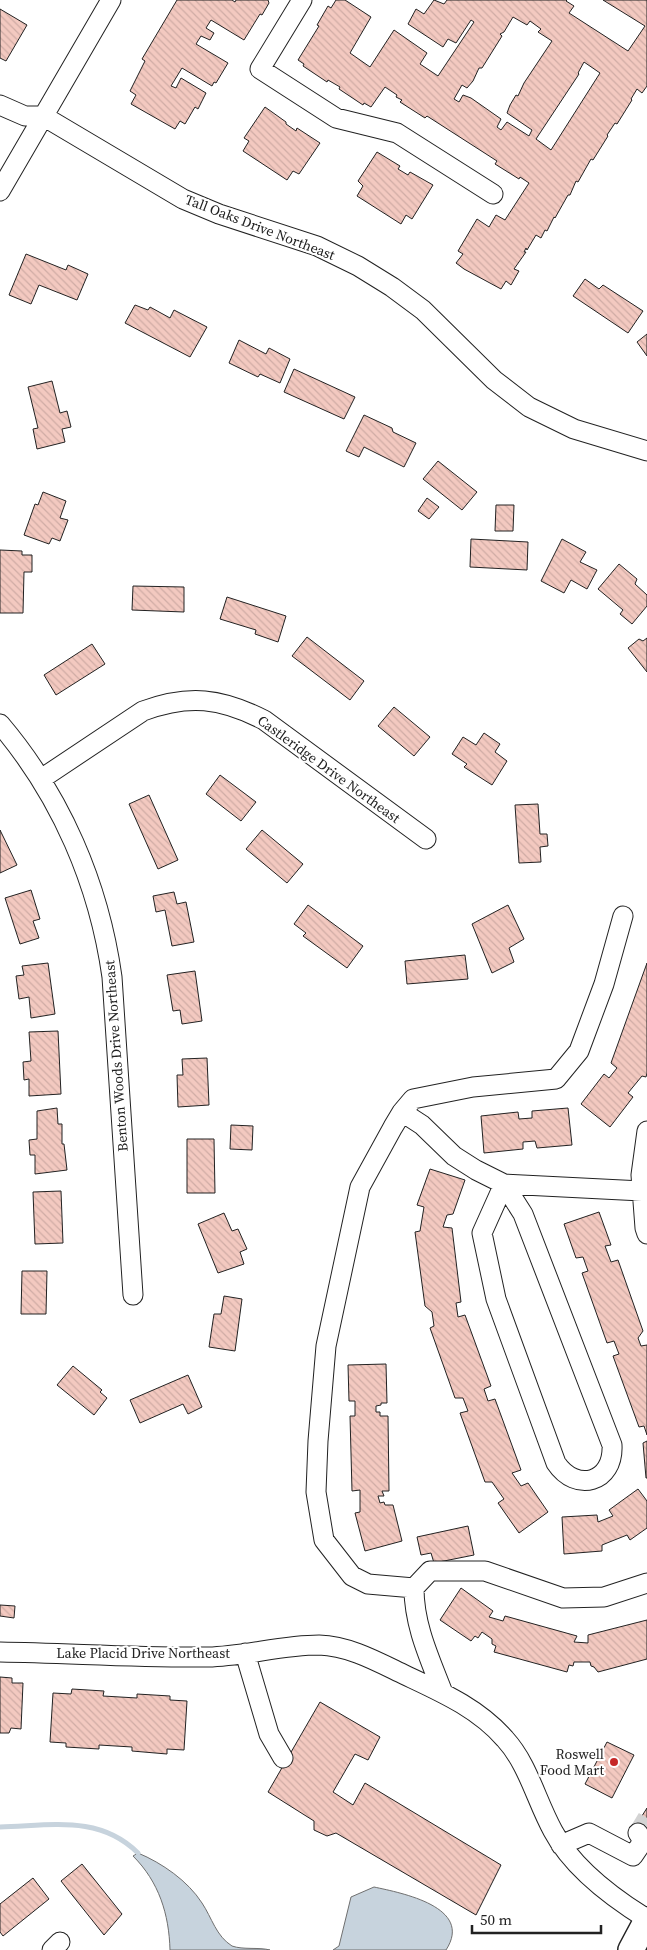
<svg xmlns="http://www.w3.org/2000/svg" width="647" height="1950" font-family="'Source Serif 4',serif">
<style>
.water{fill:#c7d3dd;stroke:#6f6f6f}
.lines{fill:none;stroke-linecap:round;stroke-linejoin:round}
.stream{stroke:#c7d3dd;stroke-width:5}
.building{fill:url(#building-back-hatch);stroke:#222;fill-rule:evenodd}
.minor-tunnel{stroke:#d3d3d3;stroke-width:19;stroke-dasharray:19 9;stroke-linecap:butt}
.minor-casing{stroke:#222;stroke-width:21}
.major-casing{stroke:#222;stroke-width:28}
.minor{stroke:#fff;stroke-width:19}
.major{stroke:#fff;stroke-width:25}
.poi-dot{fill:#c62828;stroke:#fff;stroke-width:2}
.labels{text-anchor:middle;stroke-width:4;stroke-linejoin:round;paint-order:stroke}
.street-label{font-size:14px;fill:#222;stroke:#fff}
.poi-label{font-size:14px;fill:#222;stroke:#fff;text-anchor:end}
</style>
<defs>
<pattern id="building-back-hatch" width="6" height="6" patternUnits="userSpaceOnUse" patternTransform="scale(1.25)"><rect width="6" height="6" fill="#f3c9c0"/><path d="M-1 5l2 2M0 0l6 6M5-1l2 2" fill="none" stroke="#d0aca5"/></pattern>
</defs>
<rect width="100%" height="100%" fill="#fff"/>
<path class="water" d="M138,1853C162,1863 188,1881 202,1903C212,1918 216,1936 232,1946C243,1950 259,1947 270,1950H170C169,1914 159,1882 133,1856Z
M374,1887C402,1893 474,1907 446,1950H333L339,1946L351,1897Z"/>
<g class="lines">
<path class="stream" d="M0,1827C49,1826 99,1814 138,1853"/>
</g>
<path class="building" d="M177,0H232L235,2L236,0H268L269,3L262,15L260,14L244,40L211,20L206,28L214,33L210,40L201,36L196,44L228,63L216,83L214,82L212,86L182,68L171,86L176,88L181,78L206,93L198,109L195,107L185,124L180,121L175,129L131,104L136,95L130,91L145,61L142,59Z
M336,0H345L371,17L350,53L370,67L394,30L427,53L420,64L438,76L474,22L471,20L456,43L448,39L443,47L408,24L416,9L424,14L434,0L444,4L447,0H567L566,1L574,6L569,13L628,51L645,26L603,0H647V86L642,93L637,89L631,99L632,100L617,124L615,123L607,135L608,136L593,160L591,159L578,182L576,181L570,195H568L555,218L554,217L547,231L545,230L541,238L536,235L527,250L526,248L524,252H526L514,269L519,271L511,285L506,281L501,289L464,269L456,263L463,254L458,251L477,219L489,227L496,215L505,220L529,183L520,177L519,179L495,164L497,161L427,116L425,118L400,102L402,100L396,97L397,95L385,87L371,107L364,103L363,105L339,89L340,87L328,80L327,82L303,66L304,64L298,60L319,26L317,25L328,6L331,8ZM513,17L527,25L530,21L541,29L538,32L552,41L524,83L518,96L516,95L510,105L507,113L532,130L529,136L507,122L501,130L497,127L501,119L471,98L463,95L459,102L454,99L462,85L467,88L473,81L479,68H482L502,36L500,34L504,32ZM584,62L600,73L551,150L536,139L579,74L578,73Z
M0,9L27,25L6,61L0,58Z
M265,107L286,122V124L296,131L297,128L320,143L299,174L293,171L287,180L243,151L249,141L244,138Z
M377,152L400,166L398,169L408,175L410,172L433,185L412,219L406,215L401,224L357,196L363,186L358,181Z
M26,254L66,270L68,265L88,274L77,300L39,285L31,304L9,295Z
M585,279L599,289L603,285L643,311L628,333L573,296Z
M135,305L148,310L150,307L170,318L174,310L207,327L190,357L125,323Z
M647,334V356L637,342Z
M239,340L266,354L269,348L290,359L280,383L260,374L258,377L229,363Z
M294,369L355,397L344,419L284,392Z
M52,381L60,413L67,411L71,427L62,429L65,442L37,449L33,429L38,428L28,387Z
M364,415L392,428L393,432L416,443L404,467L364,447L359,457L346,451Z
M438,461L477,492L462,510L423,479Z
M43,492L66,501L60,518L68,520L60,541L52,538L49,544L24,535L35,504L38,505Z
M427,498L439,507L429,519L418,511Z
M496,505H514L513,531H495Z
M471,539L528,542L527,570L470,567Z
M562,539L586,552L580,562L597,570L587,589L571,580L564,593L541,581Z
M0,550L22,551V555H32V572H24L23,613H0Z
M619,564L637,579L635,584L647,595V606L632,624L620,614L623,610L598,589Z
M133,586L184,587V612L132,610Z
M227,597L286,616L278,642L255,634L256,630L220,619Z
M307,637L364,681L350,700L292,656Z
M647,638V672L628,648L639,639L643,641Z
M92,644L105,664L56,695L44,675Z
M394,707L430,737L414,756L378,726Z
M484,733L500,744L495,752L507,761L492,785L464,767L467,764L452,754L463,737L476,745Z
M220,775L256,802L241,821L206,794Z
M149,795L178,860L158,869L129,804Z
M538,804L540,834H547L548,846L540,847L541,862L519,863L515,805Z
M0,830L17,865L0,873Z
M262,830L303,864L287,883L246,849Z
M31,890L40,919L33,921L39,938L20,944L5,898Z
M174,892L177,904L186,902L194,942L172,946L165,910L156,912L153,896Z
M308,905L363,946L347,968L303,936L306,933L294,924Z
M508,905L524,939L509,948L514,962L492,973L472,924Z
M465,955L468,979L407,984L405,961Z
M48,963L55,1014L31,1018L29,997L19,999L16,976L24,975L22,966Z
M647,963V1073L646,1077L642,1076L628,1093L633,1097L610,1127L581,1104L604,1074L609,1078L617,1068L611,1063Z
M195,971L202,1021L182,1024L180,1010L173,1011L167,975Z
M58,1031L61,1094L29,1096V1079L24,1080L23,1062L31,1061L29,1032Z
M207,1058L209,1105L178,1107L177,1075H183L182,1059Z
M57,1108L58,1124H62V1144H64L67,1170L35,1174V1155H30L29,1140L37,1139V1111Z
M568,1108L572,1145L537,1148L535,1141L523,1142V1149L484,1153L481,1116L518,1112L519,1119L532,1118V1111Z
M231,1125L253,1126L252,1150L230,1149Z
M187,1139H214L215,1193H187Z
M430,1169L465,1180L453,1214L447,1215L443,1227L452,1228L461,1302L456,1303L458,1317L465,1315L491,1386L484,1389L488,1401L495,1399L521,1470L512,1473L521,1486L528,1483L548,1512L519,1533L498,1503L504,1499L492,1482H485L460,1413L468,1411L463,1398H455L430,1328L434,1326L432,1312L425,1306L415,1232L420,1231L424,1207L417,1205Z
M61,1191L63,1243L35,1244L33,1192Z
M599,1212L611,1245L605,1246L611,1262L618,1260L643,1331L638,1338L641,1346L647,1345V1435L644,1426L639,1427L613,1356L619,1354L614,1341L607,1343L582,1273L588,1271L583,1257L576,1258L564,1224Z
M224,1213L232,1231L238,1229L247,1249L240,1252L244,1264L218,1273L198,1224Z
M22,1271H47L46,1314H21Z
M224,1296L242,1299L235,1351L209,1347L214,1314H221Z
M386,1364L387,1403H381V1405L376,1406V1412H380V1416H388L389,1491H382L384,1496H378L380,1503L384,1502L385,1505H393L402,1541L365,1551L355,1513L360,1512V1490L352,1491L350,1416H355V1401H349L348,1365Z
M73,1366L102,1390L100,1392L107,1398L94,1415L57,1385Z
M188,1375L202,1407L188,1414L183,1404L140,1423L130,1400Z
M647,1441V1478H646L643,1443Z
M638,1489L647,1501V1528L630,1540L627,1535L602,1545V1551L564,1554L562,1517L597,1515L598,1522L613,1516L609,1510Z
M468,1526L474,1555L434,1563L431,1553L421,1555L417,1537Z
M461,1588L493,1611L489,1617L503,1621L505,1616L577,1636L574,1642L588,1643V1635L647,1620V1659L598,1672L594,1667L591,1666L590,1662H574L573,1666L569,1665L567,1672L494,1652L496,1646L492,1644V1639L482,1632L478,1638L475,1636L471,1641L440,1620Z
M0,1605L15,1606L14,1618L0,1616Z
M0,1677L12,1678V1683H23L21,1729L11,1728L9,1733H0Z
M72,1689L104,1691L103,1696L137,1698V1694L170,1696V1700L187,1701L184,1750L167,1749V1754L132,1751V1747L99,1745V1749L66,1747V1743L50,1742L53,1693L71,1694Z
M320,1702L380,1737L368,1760L355,1754L333,1792L353,1805L365,1783L501,1865L476,1915L336,1833L327,1836L314,1830V1821L268,1792Z
M607,1742L634,1755L612,1798L585,1784Z
M647,1808V1838L633,1830Z
M82,1864L122,1914L104,1935L61,1881Z
M33,1878L49,1899L3,1936L0,1932V1904Z"/>
<g class="lines">
<path class="minor-tunnel" d="M638,1833L647,1818"/>
<defs>
<path id="minor" d="M302,0L260,69L336,118L397,133L493,194
M0,105L25,116H43L183,199L219,214L317,246L358,266L392,287L423,310L494,380L529,407L574,429L647,451
M0,191L111,0
M0,724C61,796 99,884 112,977L133,1295
M41,779L143,711C189,694 221,698 264,720L426,839
M402,1112L422,1125L454,1156L476,1170L504,1184L642,1191
M647,1131L641,1175L645,1228L647,1234
M504,1184L523,1214L612,1445C614,1483 576,1493 556,1463L496,1299L482,1233Z
M414,1588L430,1571H485L563,1598L604,1597L647,1583
M0,1652C69,1653 139,1658 208,1657C245,1656 282,1645 319,1645C350,1646 378,1662 405,1675C441,1692 478,1708 505,1739C528,1764 536,1800 553,1831C572,1867 613,1898 647,1919
M245,1653L269,1734L283,1758
M443,1693C430,1659 414,1626 414,1588L368,1584L352,1576L324,1540L316,1492L318,1441L326,1346L360,1187L393,1127L402,1112L413,1099L473,1087L556,1079L579,1051L604,984L623,916
M561,1845L589,1833L633,1856L643,1841L638,1833
M52,1950L60,1942"/>
<path id="major" d="M631,1950L647,1920"/>
</defs>
<use href="#minor" class="minor-casing"/>
<use href="#major" class="major-casing"/>
<use href="#minor" class="minor"/>
<use href="#major" class="major"/>
</g>
<circle class="poi-dot" cx="614" cy="1762" r="5"/>
<g class="labels">
<g class="street-label">
<text transform="translate(260 227) rotate(21)" y="5">Tall Oaks Drive Northeast</text>
<text transform="translate(329 769) rotate(36)" y="5">Castleridge Drive Northeast</text>
<text transform="translate(116 1056) rotate(-94)" y="5">Benton Woods Drive Northeast</text>
<text x="143" y="1658">Lake Placid Drive Northeast</text>
</g>
<g class="poi-label">
<text x="604" y="1759">Roswell<tspan x="604" dy="16">Food Mart</tspan></text>
</g>
</g>
<path d="M472 1925v8h129v-8" fill="none" stroke="#222222" stroke-width="2.5"/>
<text x="480" y="1925" font-size="15" fill="#222222" stroke="#ffffff" stroke-width="4" paint-order="stroke">50 m</text>
</svg>
